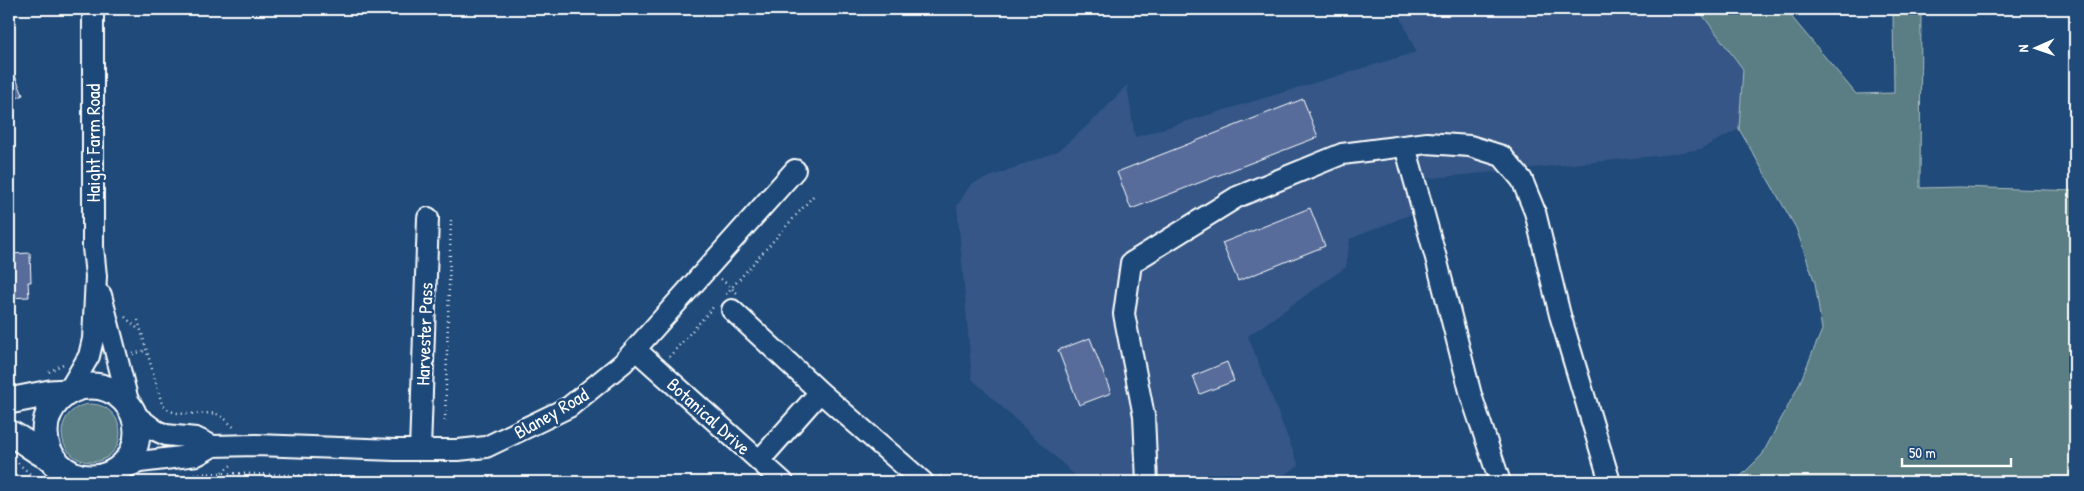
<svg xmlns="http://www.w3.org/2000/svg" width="2084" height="491" font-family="'Patrick Hand',sans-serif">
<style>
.built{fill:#345786}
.green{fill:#5a7e83;stroke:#acbec1}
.building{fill:#596c9c;stroke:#fff}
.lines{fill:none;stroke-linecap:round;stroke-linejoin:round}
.minor-casing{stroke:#fff;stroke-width:24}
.major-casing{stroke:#fff;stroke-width:29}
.path{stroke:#fff;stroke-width:2.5;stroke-dasharray:1 4;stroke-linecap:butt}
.minor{stroke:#1f4a7a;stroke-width:20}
.major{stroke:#1f4a7a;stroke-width:25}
.labels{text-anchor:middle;stroke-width:5;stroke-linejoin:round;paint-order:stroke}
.street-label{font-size:19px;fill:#fff;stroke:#1f4a7a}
</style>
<rect width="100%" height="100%" fill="#1f4a7a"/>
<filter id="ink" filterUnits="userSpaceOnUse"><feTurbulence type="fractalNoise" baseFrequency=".02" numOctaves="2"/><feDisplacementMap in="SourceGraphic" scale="10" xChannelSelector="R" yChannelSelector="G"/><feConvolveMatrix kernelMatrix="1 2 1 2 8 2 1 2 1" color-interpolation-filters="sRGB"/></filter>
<g filter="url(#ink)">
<path class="built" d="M1397,9H1698L1743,69L1739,129L1701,149L1666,155L1413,180L1419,211L1350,239L1346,267L1248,336L1299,466L1272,482H1082L972,379L957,206L971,184L1058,151L1097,117L1127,85L1135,137L1416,52Z"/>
<path class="green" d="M1698,9H1785L1856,94L1894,93L1893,9H1921L1920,188L1960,187L2075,191V482H1735L1762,455L1798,387L1822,330L1815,283L1796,228L1739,129L1743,69Z
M62 433a29 29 0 1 1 58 0a29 29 0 1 1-58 0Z"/>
<path class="building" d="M9,61L23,95L9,102Z
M1303,99L1318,137L1131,209L1117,172Z
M1310,208L1325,246L1238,281L1222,243Z
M30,253L31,282H28L29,297L9,298V254Z
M1090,338L1111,393L1079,405L1058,350Z
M1227,362L1234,381L1200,394L1193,376Z"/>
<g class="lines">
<defs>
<path id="minor" d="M1405,146L1436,258L1471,395L1500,482
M101,295L129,405
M732,310L820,392
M636,350L783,482
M68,392L89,356L93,339L96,276L93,247V9
M134,414L155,430L166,435L196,438L213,446L256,445L395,450H458L486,447L569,407L623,363L795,170
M420,450L428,218
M759,461L820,392L923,482
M116,471L140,462L197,455L213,446
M1147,482L1144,416L1124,314L1131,263L1237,197L1342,154L1427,143L1470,146L1502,156L1522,180L1535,212L1560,315L1610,482"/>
<path id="major" d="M45 432a46 46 0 1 1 92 0a46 46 0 1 1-92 0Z
M9,401L50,393L68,392
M9,433C26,441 37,453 55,460V464"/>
</defs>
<use href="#minor" class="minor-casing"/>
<use href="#major" class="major-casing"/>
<path class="path" d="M721,279L737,293
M726,294L815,194
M125,317L139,330
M138,320L162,404C174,420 199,411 216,414C223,415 229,424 235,428
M133,354L147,350
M669,357L715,305
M49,372L63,364
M445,421L451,219
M18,463L39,482
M222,472L234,463
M194,474L221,473L353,477L378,480L452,481
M940,476L946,482
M147,482L156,479
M267,482V475"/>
<use href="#minor" class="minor"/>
<use href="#major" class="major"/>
</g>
</g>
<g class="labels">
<g class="street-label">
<text transform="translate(93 143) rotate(-90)" y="7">Haight Farm Road</text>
<text transform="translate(424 334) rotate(-88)" y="7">Harvester Pass</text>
<text transform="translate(551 413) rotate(-30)" y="7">Blaney Road</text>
<text transform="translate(709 416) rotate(42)" y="7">Botanical Drive</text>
</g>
</g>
<rect width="2084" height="491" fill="none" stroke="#1f4a7a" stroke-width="30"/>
<rect x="15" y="15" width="2054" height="461" fill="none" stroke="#fff" stroke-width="2" filter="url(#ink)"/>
<g transform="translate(2036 48) rotate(268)" stroke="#1f4a7a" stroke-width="4" paint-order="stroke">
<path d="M0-4L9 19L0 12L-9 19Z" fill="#ffffff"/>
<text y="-8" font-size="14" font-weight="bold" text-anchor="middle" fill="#ffffff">N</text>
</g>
<path d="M1902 458v8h109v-8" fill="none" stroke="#ffffff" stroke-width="2.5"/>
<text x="1909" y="458" font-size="15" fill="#ffffff" stroke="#1f4a7a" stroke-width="4" paint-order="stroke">50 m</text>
</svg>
